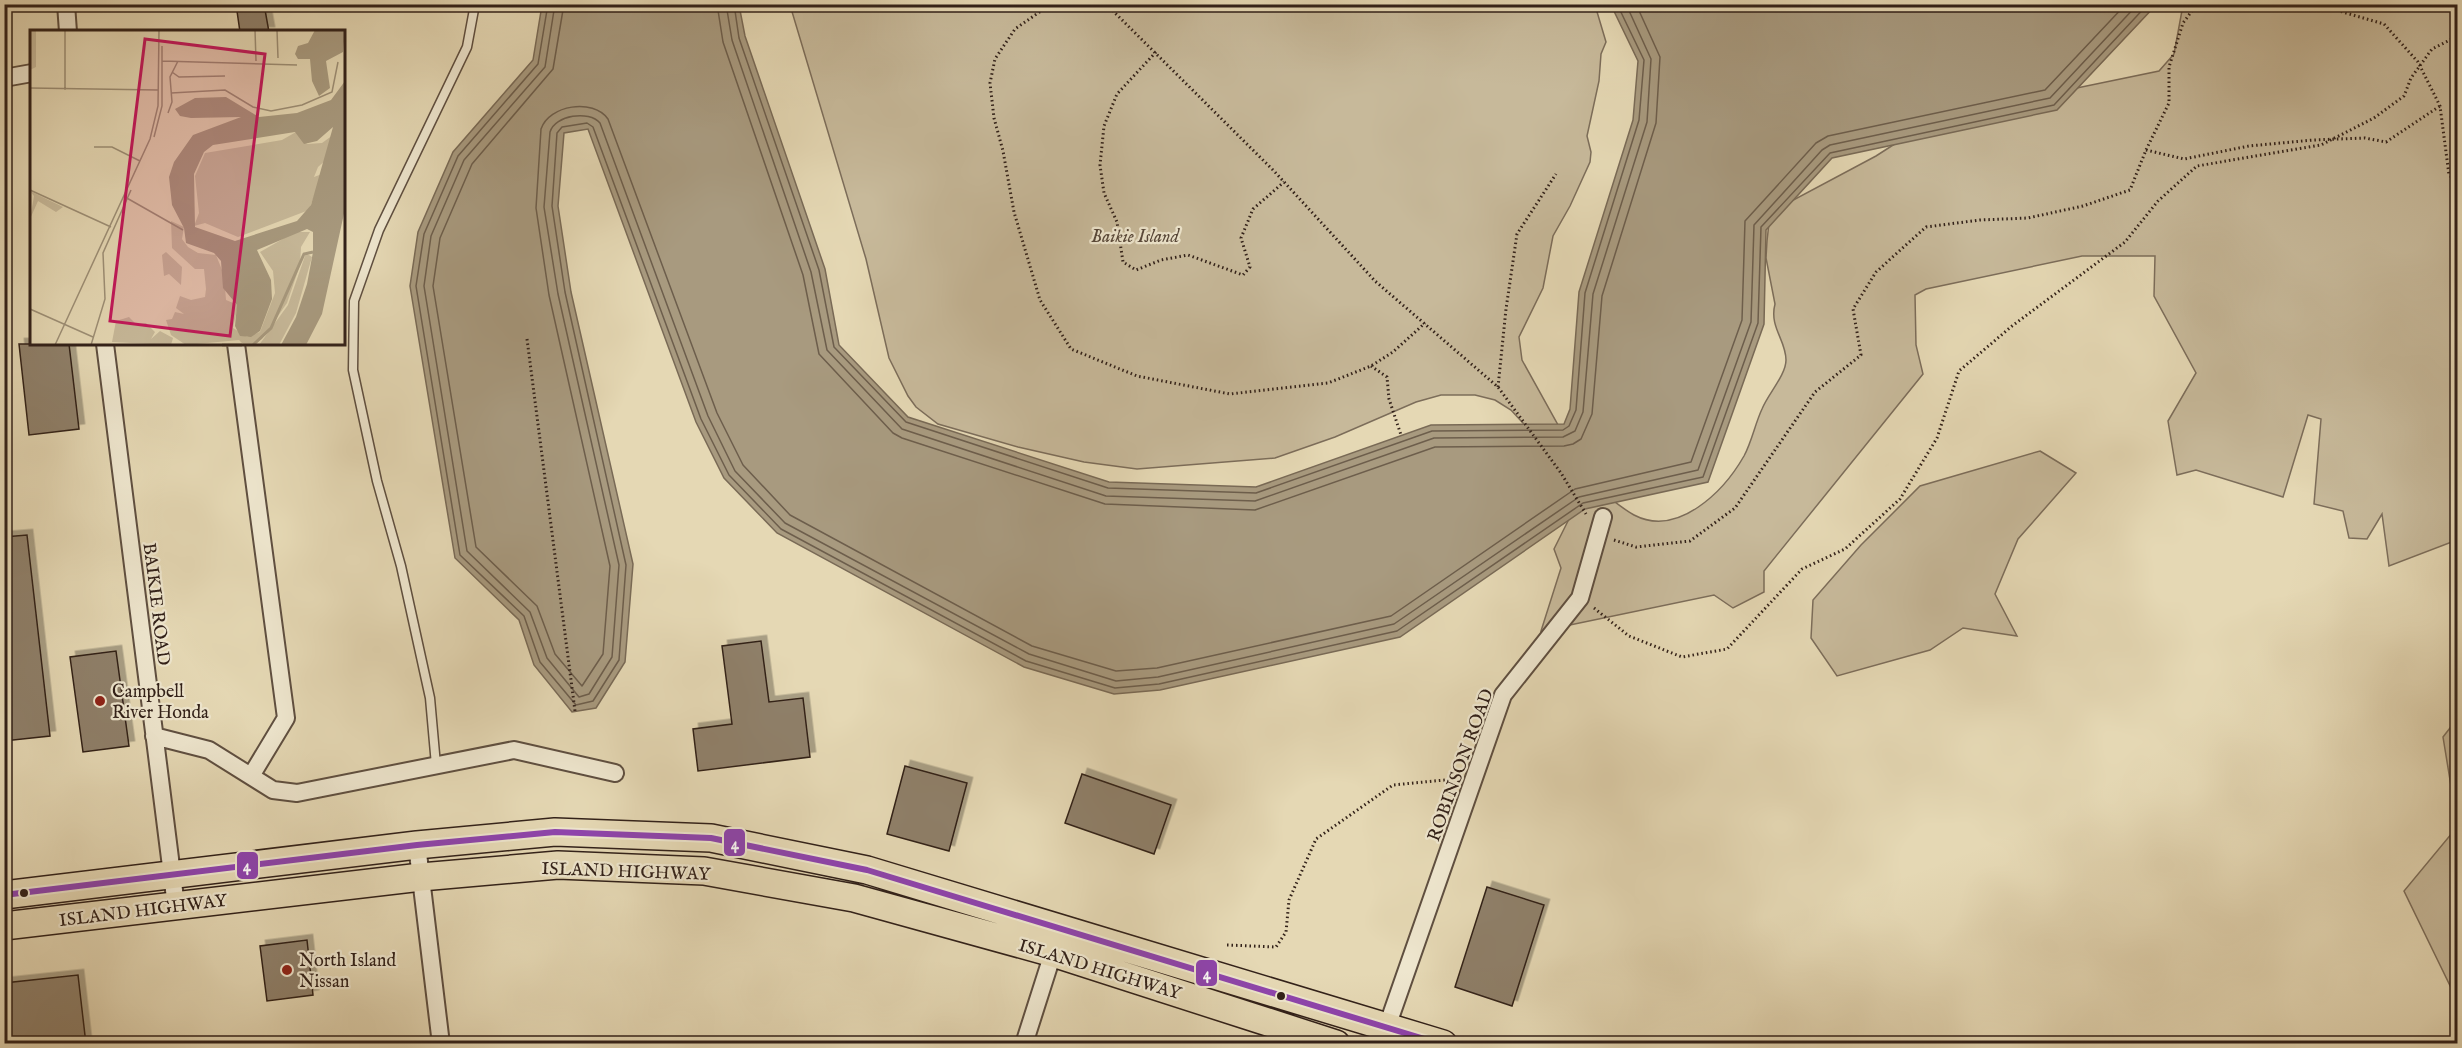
<svg xmlns="http://www.w3.org/2000/svg" width="2462" height="1048" font-family="'IM FELL English',serif">
<style>
.green{fill:#c7b99a;stroke:#7c6d5a;stroke-width:1.5}
.water{fill:#a89a7f;stroke:#796a56;stroke-width:1.5}
.lines{fill:none;stroke-linecap:round;stroke-linejoin:round}
.shore{stroke:#6d5e4c;stroke-width:1.5}
.building{fill:#8f806a;stroke:#322119;stroke-width:1.5;filter:url(#shadow)}
.lane-casing{stroke:#5f4f40;stroke-width:11}
.street-casing{stroke:#5f4f40;stroke-width:20}
.primary-casing{stroke:#322119;stroke-width:30}
.path{stroke:#322119;stroke-width:3;stroke-dasharray:1.5 3;stroke-linecap:butt}
.lane{stroke:#eee6ce;stroke-width:8}
.street{stroke:#eee6ce;stroke-width:16}
.primary{stroke:#e5d8b4;stroke-width:27}
.bus-1-casing{stroke:#eee6ce;stroke-width:10}
.bus-1{stroke:#8e44ad;stroke-width:6}
.poi-dot{fill:#8f2418;stroke:#eee6ce;stroke-width:2}
.bus-dot{fill:#322119;stroke:#eee6ce;stroke-width:2}
.labels{text-anchor:middle;stroke-width:4.5;stroke-linejoin:round;paint-order:stroke}
.park-label{font-size:18px;font-style:italic;fill:#574739;stroke:#eee6ce}
.street-label{font-size:18px;fill:#322119;stroke:#eee6ce}
.poi-label{font-size:18px;fill:#322119;stroke:#eee6ce;text-anchor:start}
.inset-river{fill:none;stroke:#a89a7f;stroke-width:3}
.inset-road{fill:none;stroke:#9d8f76;stroke-width:1.5}
.view{fill:#c2185b;fill-opacity:0.15;stroke:#c2185b;stroke-width:3}
.inset-edge{fill:none;stroke:#322119;stroke-width:3}
.line-badge{stroke:#eee6ce;stroke-width:2}
.badge-label{font-size:16px;text-anchor:middle;font-weight:bold;fill:#fff}
</style>
<defs>
<filter id="shadow"><feDropShadow dx="5.5" dy="-5.5" stdDeviation="0" flood-color="#0004"/></filter>
</defs>
<rect width="100%" height="100%" fill="#e5d8b4"/>
<filter id="stains"><feTurbulence type="fractalNoise" baseFrequency=".00333" numOctaves="4"/><feColorMatrix values="0 0 0 0 .2 0 0 0 0 .09 0 0 0 0 .02 0 0 0 .5 -.17"/></filter>
<radialGradient id="worn" r=".72"><stop offset=".6" stop-color="#630" stop-opacity="0"/><stop offset="1" stop-color="#630" stop-opacity=".3"/></radialGradient>
<path class="green" d="M790,5H1595L1606,42L1601,54L1599,81L1587,136L1591,152L1590,162L1570,206L1553,236L1543,288L1519,337L1522,360L1558,425L1534,435L1511,410L1495,400L1475,395H1441L1416,402L1335,437L1275,458L1137,469L1084,462L1018,447L938,424L916,407L908,396L889,358L866,259Z
M2183,5H2457V540L2389,566L2382,514L2367,539L2349,538L2343,511L2314,504L2321,419L2308,415L2283,497L2196,470L2177,475L2168,421L2196,373L2154,296L2155,256H2082L1926,289L1915,295L1916,345L1923,374L1764,571V592L1733,608L1714,595L1541,631L1561,568L1554,549L1572,513L1604,494C1614,501 1623,509 1634,515C1678,538 1724,491 1744,456C1752,441 1755,424 1762,409C1768,394 1786,375 1786,360C1786,340 1769,327 1775,304L1766,258L1767,241L1769,223L1782,206L1876,156L1932,120L1965,111L2159,71L2174,54Z
M2040,451L2076,473L2018,539L1995,594L2017,636L1963,628L1930,650L1837,676L1811,638L1813,600L1861,545L1920,486Z
M2457,719V823L2443,737Z
M2457,827L2458,999L2457,1000L2404,891Z"/>
<path class="water" d="M542,5H739L745,36L825,269L839,345L908,417L1109,482L1256,487L1431,425L1564,424L1570,409L1579,292L1633,120L1638,61L1611,5H2156L2057,110L1832,158L1766,230L1764,324L1708,482L1585,509L1400,637L1160,690L1114,694L1024,667L777,533L724,478L696,422L588,129L564,133L558,206L571,292L633,564L625,662L596,708L572,712L534,665L519,620L455,558L410,286L418,232L453,152L533,60Z"/>
<g class="lines">
<path class="shore" d="M548,4L538,64L458,156L424,234L416,286L460,555L524,616L540,662L576,705L593,701L619,660L626,565L565,292L552,206L557,133L562,127L587,123L593,127L701,419L729,475L781,529L1026,661L1115,688L1159,684L1397,631L1583,503L1703,477L1758,323L1761,227L1830,153L2054,105L2148,4
M555,4L545,67L464,160L431,236L424,286L467,551L530,612L547,658L579,697L589,694L612,657L619,565L558,294L544,207L550,132C555,115 589,110 600,123L708,416L735,471L785,523L1029,654L1116,681L1158,677L1394,624L1579,497L1698,470L1751,322L1754,225L1822,150L1830,145L2050,98L2138,4
M564,4L553,69L472,164L440,238L433,286L476,547L537,606L555,654L582,686L603,654L610,566L549,295L536,208L541,129C549,105 593,98 608,119L717,413L743,465L790,515L1032,646L1116,671L1157,668L1391,616L1575,489L1691,462L1742,320L1745,221L1816,143L1828,136L2045,90L2126,4
M717,4L723,42L803,275L819,354L893,433L902,438L1105,504L1255,510L1435,447L1564,446L1573,444L1581,439L1592,414L1602,296L1656,123L1660,57L1636,4
M726,4L732,40L811,272L827,350L902,429L1106,496L1255,501L1434,438L1563,437L1575,431L1583,412L1593,294L1647,122L1651,59L1626,4
M734,4L739,38L819,270L834,347L906,422L1108,488L1256,493L1432,431L1563,430L1569,426L1576,410L1585,293L1639,120L1644,60L1617,4"/>
</g>
<path class="building" d="M236,4H264L269,32H240Z
M19,344H69L79,429L29,435Z
M27,535L50,736L4,741V537Z
M761,641L769,702L803,698L810,757L698,771L693,729L732,724L722,646Z
M116,651L129,746L83,752L70,657Z
M905,766L967,783L949,851L887,834Z
M1082,774L1171,805L1154,854L1065,823Z
M1487,887L1544,905L1512,1006L1455,987Z
M307,940L313,995L267,1001L260,946Z
M78,975L86,1044H4V983Z"/>
<g class="lines">
<defs>
<path id="lane" d="M436,765L430,698L401,566L377,481L353,370L354,301L379,230L467,47L475,4"/>
<path id="street" d="M66,4L68,32
M4,78L32,73
M105,344L176,906
M236,344L286,718L251,776
M154,736L209,750L273,790L297,793L514,750L615,773
M417,845L441,1044
M1024,1044L1053,953
M1381,1044L1503,695L1580,598L1603,517"/>
<path id="primary" d="M4,895L417,845L555,832L711,838L867,870L1443,1044
M4,926L421,877L558,865L704,871L854,898L1053,953L1336,1044"/>
</defs>
<use href="#lane" class="lane-casing"/>
<use href="#street" class="street-casing"/>
<use href="#primary" class="primary-casing"/>
<path class="path" d="M1051,4L1015,29L995,59L990,83L994,118L1003,151L1014,212L1040,300L1071,349L1137,376L1230,394L1328,383L1371,366L1393,352L1425,323
M1106,4L1274,171L1375,281L1498,387L1561,473L1586,514
M2315,4L2384,24L2418,62L2440,106L2449,175L2458,182
M1156,52L1117,94L1104,126L1100,165L1104,193L1117,222L1123,262L1136,270L1161,260L1188,255L1243,275L1250,267L1241,238L1253,209L1284,182
M2146,150L2184,159L2249,146L2313,140L2365,138L2386,142L2440,106
M527,339L575,711
M1371,366L1387,377L1389,399L1401,435
M1498,387L1506,309L1517,234L1556,174
M1614,540L1636,547L1690,541L1735,508L1815,392L1861,355L1853,309L1876,272L1926,227L1980,220L2028,218L2083,206L2130,190L2146,150L2169,103V67L2183,23L2197,4
M1594,608L1629,636L1682,657L1727,649L1802,569L1845,549L1900,499L1937,438L1959,371L2012,326L2125,242L2158,201L2197,166L2321,145L2374,118L2404,96L2411,78L2432,49L2458,36
M1227,945L1276,947L1286,932L1289,900L1316,839L1393,785L1455,779"/>
<use href="#lane" class="lane"/>
<use href="#street" class="street"/>
<use href="#primary" class="primary"/>
<defs>
<path id="bus-1" d="M4,895L417,845L555,832L711,838L867,870L1441,1044"/>
</defs>
<use href="#bus-1" class="bus-1-casing"/>
<use href="#bus-1" class="bus-1"/>
</g>
<g class="poi-dot">
<circle cx="100" cy="701" r="6"/>
<circle cx="287" cy="970" r="6"/>
</g>
<g class="bus-dot">
<circle cx="24" cy="893" r="5"/>
<circle cx="1281" cy="996" r="5"/>
</g>
<g class="labels">
<g class="park-label">
<text x="1135" y="242">Baikie Island</text>
</g>
<g class="street-label">
<text transform="translate(157 604) rotate(83)" y="6">BAIKIE ROAD</text>
<text transform="translate(1460 765) rotate(-70)" y="6">ROBINSON ROAD</text>
<text transform="translate(626 871) rotate(2)" y="6">ISLAND HIGHWAY</text>
<text transform="translate(143 910) rotate(-7)" y="6">ISLAND HIGHWAY</text>
<text transform="translate(1100 969) rotate(17)" y="6">ISLAND HIGHWAY</text>
</g>
<g class="poi-label">
<text x="112" y="697">Campbell<tspan x="112" dy="21">River Honda</tspan></text>
<text x="299" y="966">North Island<tspan x="299" dy="21">Nissan</tspan></text>
</g>
</g>
<g transform="translate(30 30)">
<rect width="315" height="315" fill="#e5d8b4"/>
<path d="M0,0H6V37L0,40ZM266,102L277,114L292,113L303,105L297,129L288,137L284,147L292,144L279,180L208,207L175,193L164,196L169,183L165,146L175,123L252,110ZM0,161L33,177L26,182L8,171L0,189L4,166ZM141,191L154,197L152,209L158,217L168,223L186,225L194,245L196,270L208,275L203,298L217,307L230,302L245,263L243,241L230,222L265,202H280L271,217L270,235L257,273L232,309L223,315H214L209,310L156,315L141,305L136,290L142,289L145,282L154,284L146,278L150,266L161,270L175,267L176,259L174,239H165L142,218ZM136,222L152,237L151,255L139,244L134,246L132,225ZM276,223L282,227L266,283L249,315H229L258,275ZM99,287L106,294L116,293L125,302L121,309L130,301L143,308L141,315L82,312L86,291Z" fill="#c7b99a"/>
<path d="M285,0H315L313,22L296,31L300,58L289,66L282,51L280,29H268L265,24L268,16L278,13ZM315,51V179L292,284L276,315H251L266,287L277,254L283,222V202L277,199L227,220L241,250L242,269L230,301L221,307L210,306L205,296L207,275L193,258L191,231L184,223L156,213L154,198L142,175L139,147L144,132L163,105L211,87L161,88L150,86L145,79L165,68L196,67L229,87L267,83L301,70ZM303,97L281,175L267,191L205,211L165,197L164,144L174,122L183,115L265,102L274,114L287,111Z" fill="#a89a7f" fill-rule="evenodd"/>
<path class="inset-river" d="M192,315H212M223,315L241,298L274,224L283,222"/>
<path class="inset-road" d="M35,0V60M225,0L226,31M247,0L248,28M132,31L267,35M142,42L149,47L195,46M0,58L128,60M141,63L195,60L223,77L241,81L272,75L302,62L308,32M138,83L142,72L140,47L148,31M124,107L132,76V16M64,117H82L110,131M0,160L81,197M95,167L153,200M0,279L63,307M25,315L120,109L128,76L129,0M61,315L75,269L73,223L101,160"/>
<path class="view" d="M115,9L235,24L200,306L80,291Z"/>
<rect width="315" height="315" class="inset-edge"/>
</g>
<g class="line-badge">
<rect x="723" y="828" width="23" height="29" rx="6" fill="#8e44ad"/>
<rect x="236" y="851" width="23" height="29" rx="6" fill="#8e44ad"/>
<rect x="1195" y="959" width="23" height="28" rx="6" fill="#8e44ad"/>
</g>
<g class="badge-label">
<text x="735" y="849">4</text>
<text x="247" y="871">4</text>
<text x="1207" y="979">4</text>
</g>
<rect width="2462" height="1048" fill="none" stroke="#e5d8b4" stroke-width="24"/>
<rect x="6" y="6" width="2450" height="1036" fill="none" stroke="#322119" stroke-width="3"/>
<rect x="12" y="12" width="2438" height="1024" fill="none" stroke="#322119" stroke-width="1.5"/>
<rect width="100%" height="100%" filter="url(#stains)"/>
<rect width="100%" height="100%" fill="url(#worn)"/>
</svg>
